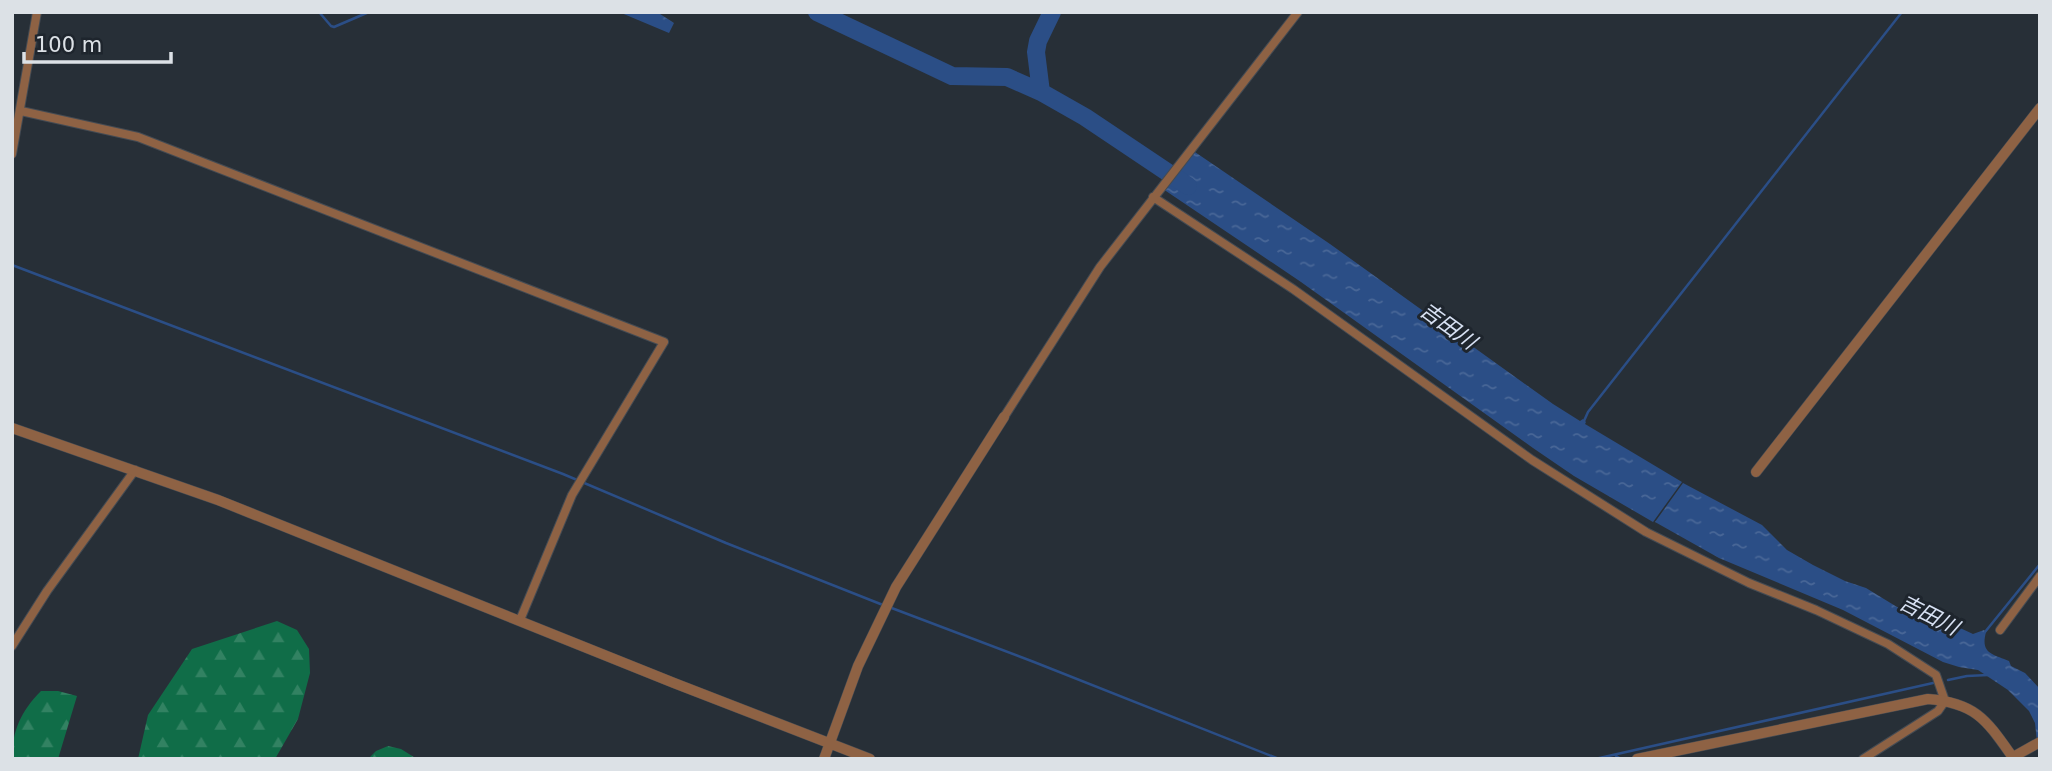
<svg xmlns="http://www.w3.org/2000/svg" width="2052" height="771" font-family="'DejaVu Sans','Noto Sans JP',sans-serif">
<style>
.forest{fill:url(#forest-firs)}
.water{fill:url(#water-ripples)}
.lines{fill:none;stroke-linecap:round;stroke-linejoin:round}
.stream{stroke:#2b4e86;stroke-width:2.5}
.river{stroke:#2b4e86;stroke-width:18}
.minor-casing{stroke:#444b53;stroke-width:10}
.tertiary-casing{stroke:#444b53;stroke-width:11}
.minor{stroke:#8e6244;stroke-width:8}
.tertiary{stroke:#8e6244;stroke-width:10}
.labels{text-anchor:middle;stroke-width:6;stroke-linejoin:round;paint-order:stroke}
.water-label{font-size:21px;font-style:italic;fill:#d8e2f4;stroke:#1e252d}
</style>
<defs>
<pattern id="forest-firs" width="22" height="20" patternUnits="userSpaceOnUse" patternTransform="scale(1.75)"><rect width="22" height="20" fill="#106d48"/><path d="M5 1l3.5 6h-7zM16 11l3.5 6h-7z" fill="#328262"/></pattern>
<pattern id="water-ripples" width="26" height="14" patternUnits="userSpaceOnUse" patternTransform="scale(1.75)"><rect width="26" height="14" fill="#2b4e86"/><path d="M2 4q2-2 4 0t4 0M15 11q2-2 4 0t4 0" fill="none" stroke="#496797"/></pattern>
</defs>
<rect width="100%" height="100%" fill="#272f37"/>
<path class="forest" d="M277,621L297,630L309,649L310,673L298,719L275,759H138L148,715L192,649Z
M41,691H58L77,696L58,759H12C12,731 21,711 41,691Z
M388,746L401,749L417,759H368L376,751Z"/>
<path class="water" d="M619,12H657L674,23L669,33Z
M1192,150L1330,244L1553,404L1580,421L1583,419L1586,422L1585,424L1682,482L1653,522L1574,476L1533,448L1301,282L1163,189Z
M1683,483L1762,525L1787,550L1813,565L1845,581L1866,588L1915,618L1929,621L1956,622L1960,628L1973,634L1984,630L1986,632C1980,654 1993,654 2009,661L2011,666L2025,673L2040,689V741L2037,742L2035,723L2029,711L2008,690L1978,670L1959,667L1943,662L1843,610L1719,558L1655,522Z"/>
<g class="lines">
<path class="stream" d="M319,12L331,26L334,27L369,12
M12,265L563,474L726,543L883,605
M1584,421L1588,412L1902,12
M889,607L1034,662L1279,759
M1985,632L2040,564
M1948,680L1967,676L1988,675
M1616,756L1621,759
M1595,759L1933,683"/>
<path class="river" d="M817,12L952,76L1007,77L1041,92L1085,117L1188,186
M1041,92L1036,52L1038,41L1052,12"/>
<defs>
<path id="minor" d="M21,111L138,137L664,342L572,495L520,620
M12,154L37,12
M1153,197L1293,289L1532,460L1646,532L1749,583L1816,610L1888,644L1936,675L1945,701L1938,711L1863,759
M1004,417L1100,267L1298,12
M2000,630L2040,576
M12,646L47,591L135,470"/>
<path id="tertiary" d="M12,428L218,500L674,683L870,759
M1756,472L2040,108
M2013,757L2040,742
M824,759L858,666L896,587L1004,417
M1637,759L1928,699C1977,703 1987,721 2014,759"/>
</defs>
<use href="#minor" class="minor-casing"/>
<use href="#tertiary" class="tertiary-casing"/>
<use href="#minor" class="minor"/>
<use href="#tertiary" class="tertiary"/>
</g>
<g class="labels">
<g class="water-label">
<text transform="translate(1448 326) rotate(36)" y="7">吉田川</text>
<text transform="translate(1929 615) rotate(27)" y="7">吉田川</text>
</g>
</g>
<rect width="2052" height="771" fill="none" stroke="#dce1e6" stroke-width="28"/>
<path d="M24 52v10h147v-10" fill="none" stroke="#dce1e6" stroke-width="3.5"/>
<text x="35" y="52" font-size="21" fill="#dce1e6" stroke="#1e252d" stroke-width="5" paint-order="stroke">100 m</text>
</svg>
